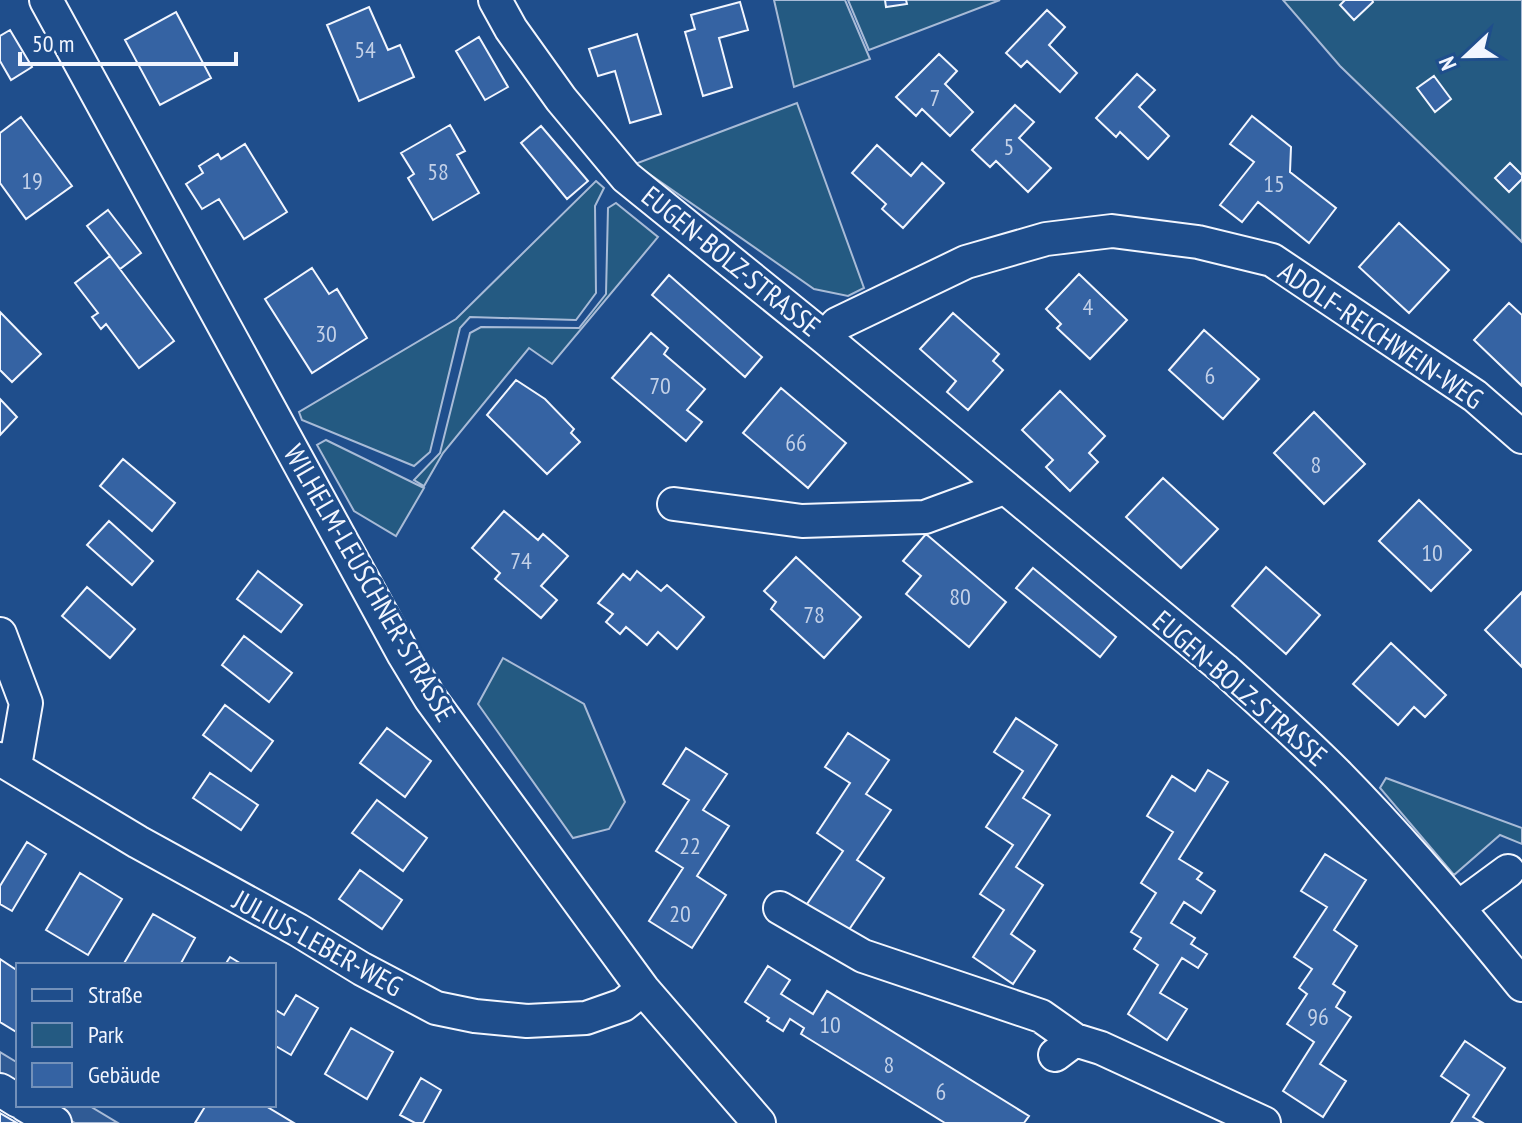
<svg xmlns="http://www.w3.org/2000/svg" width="1522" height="1123" font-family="'PT Sans Narrow',sans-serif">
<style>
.green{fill:#245a82;stroke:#a8bbd7;stroke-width:2}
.parking{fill:#305b95;stroke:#a8bbd7;stroke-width:2}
.building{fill:#3563a3;stroke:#f2f6ff;stroke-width:2}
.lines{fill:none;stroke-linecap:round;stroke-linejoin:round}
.minor-casing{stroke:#f2f6ff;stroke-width:36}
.minor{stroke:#1f4e8c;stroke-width:32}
.labels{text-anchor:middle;stroke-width:6;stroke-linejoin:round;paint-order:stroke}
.number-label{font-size:24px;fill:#c3d1e8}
.street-label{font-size:28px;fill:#f2f6ff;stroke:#1f4e8c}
</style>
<rect width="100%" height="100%" fill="#1f4e8c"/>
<path class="green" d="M774,0H845L870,59L794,87Z
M848,0H1000L869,50Z
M1283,0H1522V242L1340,66Z
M797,103L864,288L848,296L814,289L635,164Z
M596,181L604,188L595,206L596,293L576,320L470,317L460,328L430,452L414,466L302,420L299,412L456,319Z
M616,203L658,237L552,364L529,348L443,453L424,486L414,480L440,453L470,333L481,327L579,328L606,294L608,208Z
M326,440L424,488L396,536L354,511L317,445Z
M503,658L584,704L625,802L609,829L573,838L478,704Z
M1386,778L1522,828V844L1500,835L1454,875L1380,788Z"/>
<path class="parking" d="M0,1052L18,1063V1088L0,1077Z
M46,1105H88L118,1123H75Z"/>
<path class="building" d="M885,0H906L907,4L886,7Z
M1345,0H1372L1373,2L1354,20L1340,5Z
M740,2L748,30L719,38L732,87L703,96L685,32L695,29L691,15Z
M369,7L388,50L400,45L414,77L359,101L327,25Z
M1047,10L1065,27L1049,45L1077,73L1060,92L1027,61L1021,67L1006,53Z
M176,12L211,78L160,105L125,40Z
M10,30L32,67L11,80L0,61V36Z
M637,34L661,114L630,123L615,71L598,76L589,49Z
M479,37L508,87L485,100L456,51Z
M939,54L957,71L945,84L973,112L950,136L922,109L916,116L896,97Z
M1137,74L1155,90L1139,107L1169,136L1148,159L1120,132L1116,137L1096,118Z
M1434,76L1451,99L1435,112L1417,88Z
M1015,105L1034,122L1019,138L1051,168L1028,192L996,161L990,167L972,150Z
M1252,116L1291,147L1290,172L1336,208L1309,243L1258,202L1242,222L1220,205L1254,162L1230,144Z
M21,117L72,186L26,219L0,183V133Z
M450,125L465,151L457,155L479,193L433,220L408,178L414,174L401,153Z
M541,126L588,181L567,199L521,143Z
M245,144L287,212L244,239L219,199L202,209L186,184L203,173L199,166L218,154L221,159Z
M877,145L911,176L922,163L944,183L903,228L882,209L886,204L852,173Z
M1510,163L1522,175V179L1509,192L1495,178Z
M108,210L141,253L120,269L87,226Z
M1399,223L1449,270L1409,313L1359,267Z
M110,256L174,341L139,368L106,324L101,329L92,317L98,313L75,283Z
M312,268L329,294L337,289L367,338L312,373L265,299Z
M1079,274L1127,320L1090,359L1057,328L1061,324L1046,309Z
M669,275L762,357L745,377L652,295Z
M1509,303L1522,315V386L1474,340Z
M0,312L41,354L12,382L0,370Z
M953,313L999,354L993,361L1003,370L968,410L947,392L956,381L920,349Z
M1204,330L1259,379L1223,419L1169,370Z
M651,333L668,348L664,354L705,389L687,410L702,422L686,441L612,378Z
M516,380L545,399L574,429L571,433L580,442L547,474L487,415Z
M781,388L846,443L808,488L743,433Z
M1060,391L1105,436L1089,453L1098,462L1070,491L1046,467L1053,460L1022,430Z
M0,399L17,417L0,435Z
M1314,412L1365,464L1324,504L1274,453Z
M123,459L175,503L152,531L100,486Z
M1163,478L1218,529L1181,568L1126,517Z
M1419,500L1471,550L1431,591L1379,541Z
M504,511L538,540L543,534L568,556L541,586L557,600L541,618L495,579L500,573L472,548Z
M109,521L153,561L132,585L87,545Z
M926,534L1006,602L969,647L906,594L921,576L903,561Z
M796,557L861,617L824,658L771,609L776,602L764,591Z
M1266,567L1320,615L1286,654L1232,606Z
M1033,568L1116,637L1100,657L1016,588Z
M258,571L302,605L281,632L237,599Z
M637,571L661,591L667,585L704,617L677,649L658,632L647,645L626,627L620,634L606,622L613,614L598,603L623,574L630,580Z
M87,587L135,629L110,658L62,616Z
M1522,592V667L1485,630Z
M244,636L292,673L269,702L222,665Z
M1391,643L1446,695L1425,717L1414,707L1398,725L1353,684Z
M225,705L273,741L251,771L203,735Z
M1016,718L1057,745L1023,798L1050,815L1016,867L1043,885L1011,934L1035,951L1013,984L973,957L1004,910L980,894L1013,845L986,827L1023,771L994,752Z
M387,728L431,761L405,797L360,763Z
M848,733L889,760L866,794L891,810L857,860L884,878L846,934L805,907L843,851L817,833L850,783L825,767Z
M686,748L727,774L703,810L729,826L697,876L726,895L692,948L649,921L683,868L656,851L689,800L663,784Z
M1208,770L1228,782L1179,859L1202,873L1197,879L1215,891L1201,913L1184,902L1171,923L1195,938L1191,944L1207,954L1198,968L1182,958L1160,993L1187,1009L1167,1040L1128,1014L1158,965L1134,949L1141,938L1131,932L1156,893L1141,883L1173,832L1147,816L1172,776L1195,791Z
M210,773L258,805L241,830L193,798Z
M377,800L427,838L403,871L352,833Z
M27,842L46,854L12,911L0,904V886Z
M1325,854L1366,880L1334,930L1357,946L1333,984L1345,992L1336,1007L1351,1017L1320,1064L1346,1081L1323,1117L1283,1091L1314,1042L1287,1024L1307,994L1299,988L1312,969L1294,957L1327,907L1301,891Z
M360,870L402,900L382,929L339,899Z
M80,873L122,899L88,955L46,930Z
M153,914L195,938L180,965H123Z
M230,957L243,965H225Z
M0,959L18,971V1033L0,1022Z
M768,966L790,980L781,994L813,1014L827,991L1029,1116L1024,1123H945L801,1034L804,1028L790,1019L783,1031L767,1021L769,1018L745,1002Z
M296,995L318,1008L291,1055L274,1045V1009L284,1015Z
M351,1028L393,1052L367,1099L325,1074Z
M1465,1041L1505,1068L1473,1117L1483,1123H1451L1469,1095L1441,1076Z
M421,1078L441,1090L423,1123H415L400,1115Z
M206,1105H264L294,1123H195Z
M0,1113L17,1123H0Z"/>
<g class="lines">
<defs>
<path id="minor" d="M46,0L404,655L430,698L643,989L759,1123
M495,0L511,29L561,99L626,177L825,338L1224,669C1262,703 1300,737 1336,773C1402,840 1463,912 1522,985
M825,338L837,324L966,262L1046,239L1112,231L1198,242L1272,260L1475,396L1522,437
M674,504L802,521L925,517L1004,488
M0,634L26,703L15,766
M0,759L138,842L298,930L362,969L436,1008L475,1016L527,1021L586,1018L623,1005L643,989
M1459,907L1508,871
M780,908L863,956L1041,1016L1075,1040
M1055,1055L1075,1040L1101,1048L1264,1123
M0,1090L18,1101
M25,1105L55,1123"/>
</defs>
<use href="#minor" class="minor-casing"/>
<use href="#minor" class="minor"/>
</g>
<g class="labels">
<g class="number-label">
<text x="365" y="58">54</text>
<text x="935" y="106">7</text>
<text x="1009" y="155">5</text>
<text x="438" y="180">58</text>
<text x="32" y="189">19</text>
<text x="1274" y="192">15</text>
<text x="1088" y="315">4</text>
<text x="326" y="342">30</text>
<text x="1210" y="384">6</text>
<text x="660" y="394">70</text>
<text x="796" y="451">66</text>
<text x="1316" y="473">8</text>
<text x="1432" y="561">10</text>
<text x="521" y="569">74</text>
<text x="960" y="605">80</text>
<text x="814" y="623">78</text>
<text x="690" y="854">22</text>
<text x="680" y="922">20</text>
<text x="1318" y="1025">96</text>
<text x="830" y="1033">10</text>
<text x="889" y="1073">8</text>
<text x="941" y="1100">6</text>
</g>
<g class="street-label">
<text transform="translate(731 261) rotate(39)" y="10">EUGEN-BOLZ-STRASSE</text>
<text transform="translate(1381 335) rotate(34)" y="10">ADOLF-REICHWEIN-WEG</text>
<text transform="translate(370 583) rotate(60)" y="10">WILHELM-LEUSCHNER-STRASSE</text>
<text transform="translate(1240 688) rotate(41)" y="10">EUGEN-BOLZ-STRASSE</text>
<text transform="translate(318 943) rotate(29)" y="10">JULIUS-LEBER-WEG</text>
</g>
</g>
<rect x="16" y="963" width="260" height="144" fill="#1f4e8c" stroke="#7391ba" stroke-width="2"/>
<rect x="32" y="989" width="40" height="12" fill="#1f4e8c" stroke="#7391ba" stroke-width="2"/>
<text x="88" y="1003" font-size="24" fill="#f2f6ff">Straße</text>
<rect x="32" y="1023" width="40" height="24" fill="#245a82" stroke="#7391ba" stroke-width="2"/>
<text x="88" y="1043" font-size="24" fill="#f2f6ff">Park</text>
<rect x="32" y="1063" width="40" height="24" fill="#3563a3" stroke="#7391ba" stroke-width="2"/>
<text x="88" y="1083" font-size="24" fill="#f2f6ff">Gebäude</text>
<g transform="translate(1466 56) rotate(248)" stroke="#1f4e8c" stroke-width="6" paint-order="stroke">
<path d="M0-6L14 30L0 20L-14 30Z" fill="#f2f6ff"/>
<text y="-12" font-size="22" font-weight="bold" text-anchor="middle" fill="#f2f6ff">N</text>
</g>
<path d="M20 52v12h216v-12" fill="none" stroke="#f2f6ff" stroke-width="4"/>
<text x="32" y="52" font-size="24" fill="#f2f6ff" stroke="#1f4e8c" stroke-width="6" paint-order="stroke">50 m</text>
</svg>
